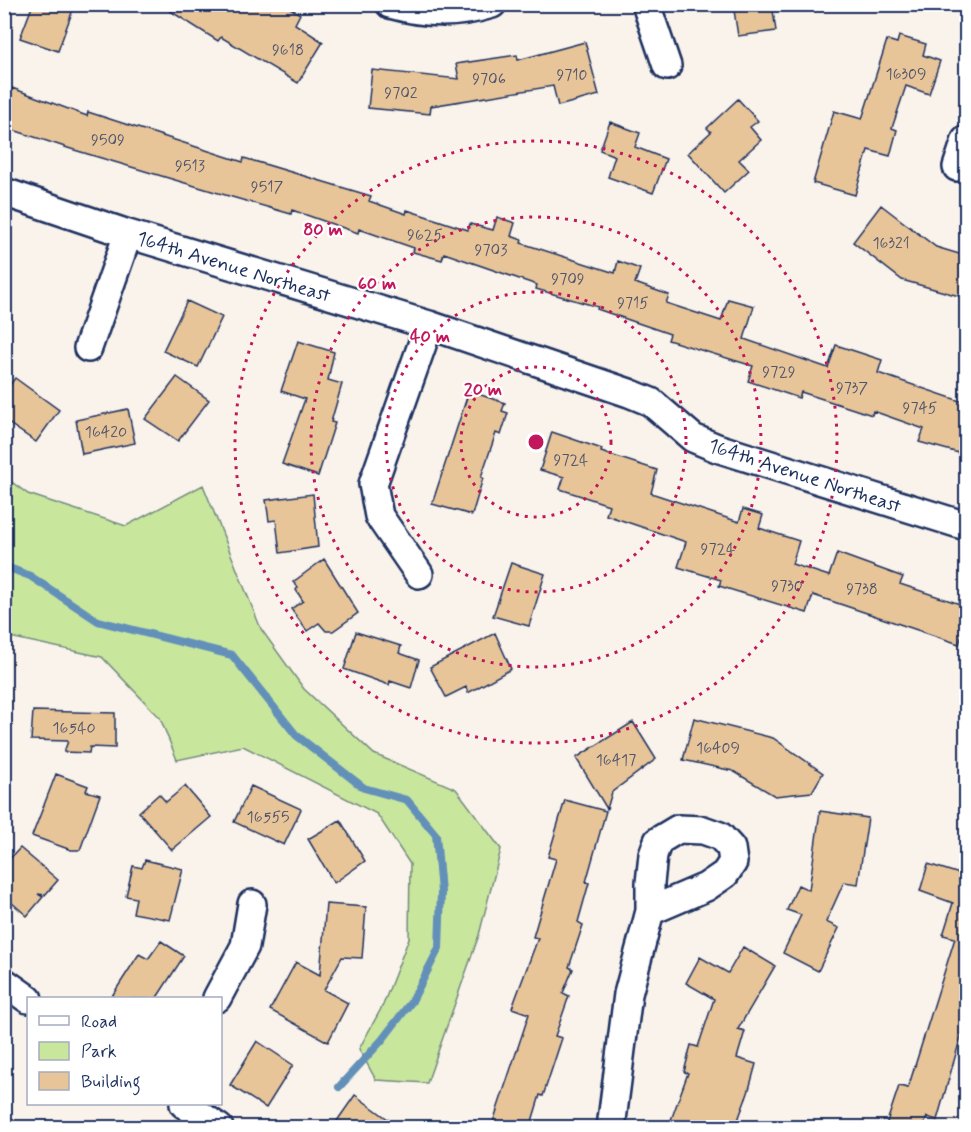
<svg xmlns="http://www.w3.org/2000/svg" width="971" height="1132" font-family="Mynerve,sans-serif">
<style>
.green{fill:#c9e69d;stroke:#728a7e;stroke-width:1.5}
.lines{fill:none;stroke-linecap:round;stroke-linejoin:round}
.stream{stroke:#6490b9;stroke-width:8}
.building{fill:#e8c599;stroke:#1b2f5e;stroke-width:1.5}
.minor-casing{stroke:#1b2f5e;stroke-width:32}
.minor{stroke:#fff;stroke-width:27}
.ring{fill:none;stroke:#c2185b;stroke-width:3;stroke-dasharray:3 6}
.labels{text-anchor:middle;stroke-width:4.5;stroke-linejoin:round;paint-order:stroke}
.number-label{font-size:16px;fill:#4e546d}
.street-label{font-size:20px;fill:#1b2f5e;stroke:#fff}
.centre{fill:#c2185b;stroke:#fff;stroke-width:3}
.ring-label{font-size:18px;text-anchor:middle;font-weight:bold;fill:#c2185b;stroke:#fff;stroke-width:4.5;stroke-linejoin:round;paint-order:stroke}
</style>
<rect width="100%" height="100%" fill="#faf3eb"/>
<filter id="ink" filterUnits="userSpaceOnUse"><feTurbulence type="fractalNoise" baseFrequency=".0167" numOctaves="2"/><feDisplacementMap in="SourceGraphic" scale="12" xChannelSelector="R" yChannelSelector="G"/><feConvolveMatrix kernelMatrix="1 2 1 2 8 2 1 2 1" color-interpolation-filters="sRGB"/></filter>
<g filter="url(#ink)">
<path class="green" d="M5,477L28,494L126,526L203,485L261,629L304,689L374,754L456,789L501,849L479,935L427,1083L376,1080L359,1049L383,1005L409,938L410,864L377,814L243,746L177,760L160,718L102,657L5,636Z"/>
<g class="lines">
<path class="stream" d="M4,566L30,576L98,621L232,655L296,735L364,788L407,800L436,835L441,892L439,948L412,1001L382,1040L339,1087"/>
</g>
<path class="building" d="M33,4H75L58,51L20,38Z
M159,4H284L300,14L295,24L323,42L298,83L221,37L218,41Z
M733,4H772L776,31L738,36Z
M899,36L926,44L923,55L940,61L929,94L906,86L892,128L897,130L890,156L868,150L855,195L813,183L834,111L862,119L887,40L897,43Z
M585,42L599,95L558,106L553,86L431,106L430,114L368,108L372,70L459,79L456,64L517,55L518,60Z
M12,88L87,116L88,112L243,162L244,158L371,196L369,201L406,214L407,210L468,230L470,224L493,230L497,217L515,223L511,236L522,240L521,243L615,273L618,261L640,269L635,283L669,295L666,303L721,321L728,299L754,306L744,339L828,368L836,345L882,360L878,373L966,403V455L919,442L924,429L873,411L872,415L801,392L799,398L748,381L753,366L668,340L670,334L597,309L598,307L536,289L537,285L444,253L442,260L413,252L414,248L359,229L358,233L292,210L291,214L232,197L71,149L4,127V109Z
M738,99L758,121L750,127L761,140L739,160L749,170L724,193L688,153L711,132L707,128Z
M610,122L640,133L635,147L666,159L653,193L608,177L615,156L600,150Z
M881,205L936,247L966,256V298L902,280L853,242Z
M187,301L222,317L198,367L163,351Z
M298,341L334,352L328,380L342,384L331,422L335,423L318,476L282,464L305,399L281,391Z
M177,377L209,400L178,441L145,419Z
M15,378L59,410L36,442L4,420V393Z
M469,391L505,403L502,411L508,413L501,435L496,433L481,477L483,478L472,515L432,504Z
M128,409L135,443L82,454L76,420Z
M552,432L602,449L601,452L657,470L651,493L739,522L743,509L763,515L759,528L799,541L792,564L829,576L837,553L903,577L900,584L966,606V623L959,644L813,595L807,613L719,586L721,580L678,567L686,542L606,515L609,505L560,489L564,477L540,470Z
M313,494L318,547L280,553L276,520L269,521L266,500Z
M324,559L358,613L333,631H326L319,623L307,631L291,609L303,601L296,590L298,587L293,582Z
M511,563L545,574L529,626L493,616Z
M356,632L401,646L399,653L419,660L411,688L390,681L389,685L344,669Z
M495,633L511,669L468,693L466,687L446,697L430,667Z
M33,711L115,713V748L90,747L89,753L64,752L68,741L31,740Z
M694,718L773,738L823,773L812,792L775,796L733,771L683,760Z
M633,722L656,759L612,792L607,809L576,758Z
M56,774L88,786L86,791L100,795L80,850H71L32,836Z
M185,786L211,817L172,850L139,812L159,794L166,802Z
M251,786L301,809L284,845L234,822Z
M565,800L606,811L586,882L589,883L578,922L583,925L569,967L573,969L563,993L569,996L555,1036L562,1038L543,1096L540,1095L530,1128H491L529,1014L512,1008L538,938L533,937L556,859L548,857Z
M820,811L868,818L858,884L844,882L826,922L839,928L818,971L783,953L801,915L787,910L798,885L809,890Z
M340,820L365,861L334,883L308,839Z
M20,848L58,880L45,895L38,894L43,897L27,916L4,896V865Z
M145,860L183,869L170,920L133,913L136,898L126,896L133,866L142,868Z
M928,864L966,876V1019L937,1120L927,1117L923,1128H885L899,1086L908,1088L955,938L943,935L953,903L920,891Z
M326,904L366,907L362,958L342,957L324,990L348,1003L328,1042L270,1010L296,962L320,975Z
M161,941L184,956L156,999H110L139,954L148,959Z
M743,947L775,966L738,1029L745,1031L737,1058L756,1064L748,1093L735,1128H677L678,1123L671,1120L688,1073L684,1072L691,1045L698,1047L714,999L686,983L700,957L728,973Z
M257,1041L293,1065L266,1108L230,1085Z
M355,1095L400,1128H332Z"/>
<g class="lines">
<defs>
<path id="minor" d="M390,4C426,14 456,15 492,4
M646,4L667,66
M957,167L966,140
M4,192L128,234L429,325L629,393L651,402L693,438L717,448L966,526
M88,348L128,234
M419,574L379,516L373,484L429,325
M4,982L28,999
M217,998L245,946L252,904
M184,1104L219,1128
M611,1128L628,994L650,911V883L653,855L658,841L678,829L703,830L720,836L731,848L733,862L725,874L706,887L650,911"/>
</defs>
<use href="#minor" class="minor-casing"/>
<use href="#minor" class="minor"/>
</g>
</g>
<g class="ring">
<circle cx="536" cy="442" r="75"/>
<circle cx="536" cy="442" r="150"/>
<circle cx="536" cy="442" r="225"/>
<circle cx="536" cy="442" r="301"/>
</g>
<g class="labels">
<g class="number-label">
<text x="288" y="55">9618</text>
<text x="906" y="79">16309</text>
<text x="572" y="80">9710</text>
<text x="489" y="84">9706</text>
<text x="401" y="98">9702</text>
<text x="108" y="145">9509</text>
<text x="190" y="171">9513</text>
<text x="267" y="192">9517</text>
<text x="425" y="240">9625</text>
<text x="891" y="248">16321</text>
<text x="491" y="255">9703</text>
<text x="568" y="284">9709</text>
<text x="633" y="308">9715</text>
<text x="779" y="377">9729</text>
<text x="852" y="393">9737</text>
<text x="920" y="413">9745</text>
<text x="106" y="437">16420</text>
<text x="571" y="465">9724</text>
<text x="718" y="554">9724</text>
<text x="787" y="591">9730</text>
<text x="862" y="594">9738</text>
<text x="74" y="733">16540</text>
<text x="718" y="753">16409</text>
<text x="616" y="765">16417</text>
<text x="268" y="822">16555</text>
</g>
<g class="street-label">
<text transform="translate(234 266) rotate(17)" y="7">164th Avenue Northeast</text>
<text transform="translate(805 475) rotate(18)" y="7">164th Avenue Northeast</text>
</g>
</g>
<circle cx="536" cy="442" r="9" class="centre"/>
<g class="ring-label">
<text x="323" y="235">80 m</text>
<text x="377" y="289">60 m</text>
<text x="430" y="342">40 m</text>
<text x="483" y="395">20 m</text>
</g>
<rect width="971" height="1132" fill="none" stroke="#fff" stroke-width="24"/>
<rect x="12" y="12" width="947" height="1108" fill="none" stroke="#1b2f5e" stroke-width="2" filter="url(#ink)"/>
<rect x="27" y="997" width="195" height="108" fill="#ffffff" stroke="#a4acbf" stroke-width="1.5"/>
<rect x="39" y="1016" width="30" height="9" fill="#ffffff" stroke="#a4acbf" stroke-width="1.5"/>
<text x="81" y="1027" font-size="18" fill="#1b2f5e">Road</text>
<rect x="39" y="1042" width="30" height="18" fill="#c9e69d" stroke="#a4acbf" stroke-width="1.5"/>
<text x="81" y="1057" font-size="18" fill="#1b2f5e">Park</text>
<rect x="39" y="1072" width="30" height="18" fill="#e8c599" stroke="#a4acbf" stroke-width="1.5"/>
<text x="81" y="1087" font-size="18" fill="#1b2f5e">Building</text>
</svg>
